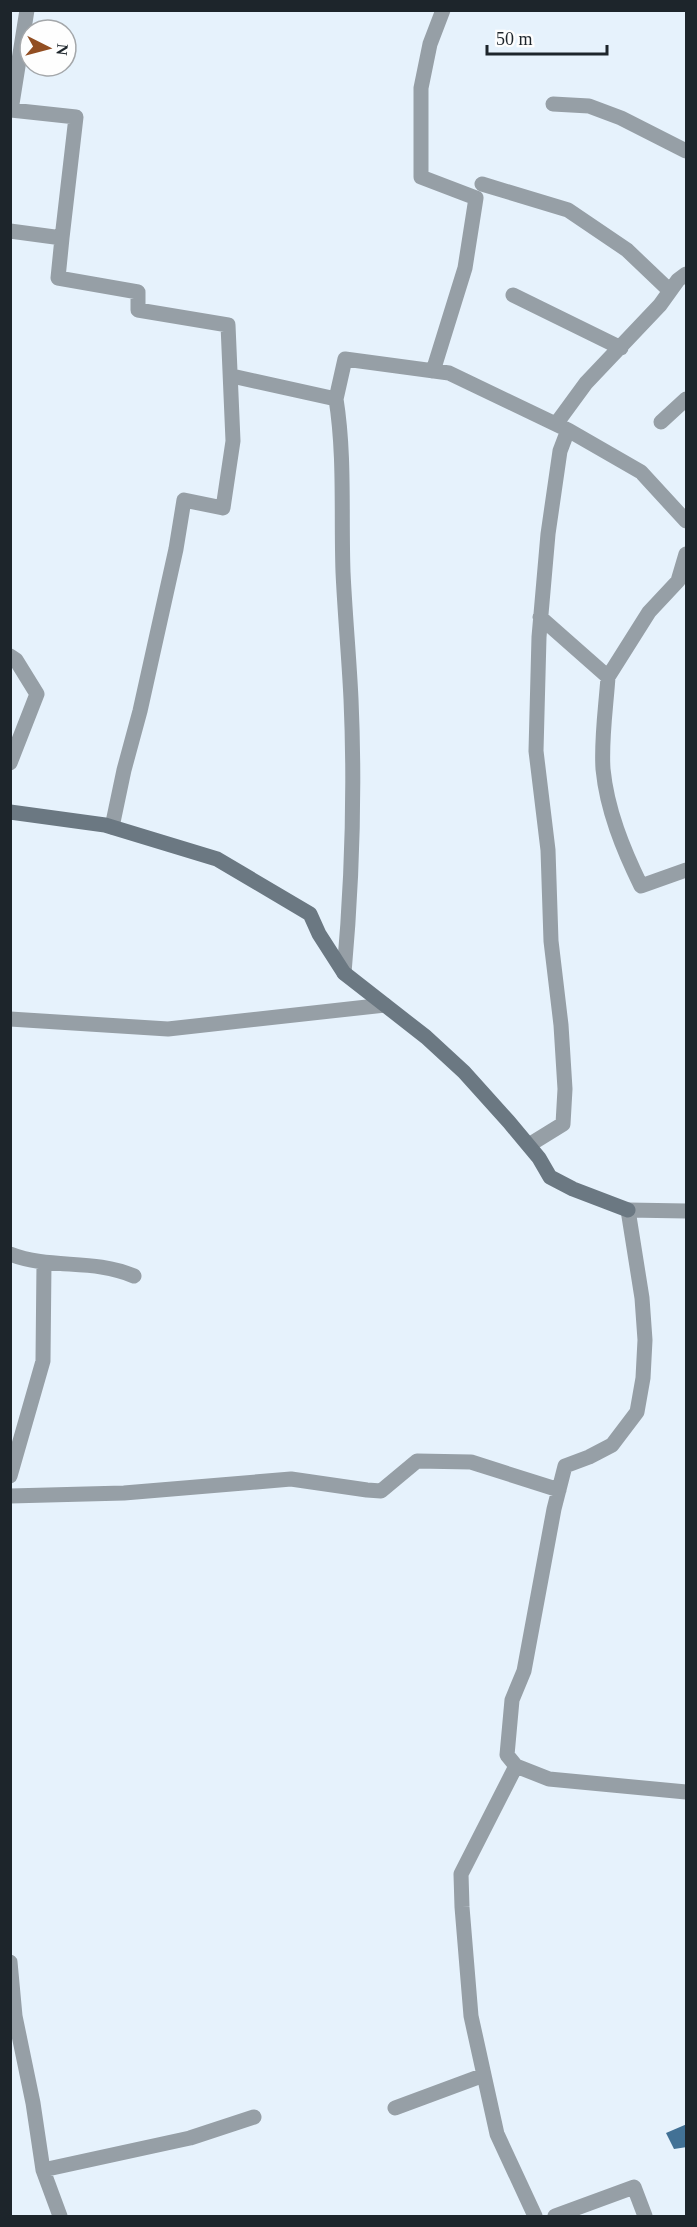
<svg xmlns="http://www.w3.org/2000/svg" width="697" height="2227" font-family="Georgia,serif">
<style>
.building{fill:#427195}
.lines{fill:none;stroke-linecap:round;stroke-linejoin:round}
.street{stroke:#969fa6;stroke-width:15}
.secondary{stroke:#6b7882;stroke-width:15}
</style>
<rect width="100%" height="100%" fill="#e6f2fc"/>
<path class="building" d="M687,2124V2147L674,2149L666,2133Z"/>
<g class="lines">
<path class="street" d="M27,10L11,110L76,117L62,238
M553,104L589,106L621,118L686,151
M482,184L568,210L627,250L670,291
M10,231L62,238L58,278L138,292V310L228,325L233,441L223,508L184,500L176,549L140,711L124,770L112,827
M513,295L621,348
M433,371L465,268L476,198L421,177V88L430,44L443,10
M232,376L336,399L345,359L449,373L568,430L560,451L548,534L539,637L536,751L548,850L551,941L561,1025L565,1089L563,1124L529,1145
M336,399C345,455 341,515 343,572C345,615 349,657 351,699C355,790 352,883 344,973
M661,422L686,399
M556,424L586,383L660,305L678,280L686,274
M568,430L641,472L686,521
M540,617L608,677L649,612L678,581L686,554
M10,656L16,660L37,694L10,763
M608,677C606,707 601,739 603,769C607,810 623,849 641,886L686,870
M10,1019L168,1029L385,1005
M686,1211L628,1210L642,1298L645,1340L643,1378L637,1412L612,1445L589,1457L565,1466L554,1509L524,1671L512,1700L507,1755L516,1766L549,1779L686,1792
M10,1254C51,1270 92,1258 134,1276
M10,1476L43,1361L44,1263
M10,1496L124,1493L291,1479L367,1490L381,1491L417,1461L471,1462L559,1490
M516,1766L461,1874L462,1907L471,2016L497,2134L535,2216
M10,1962L15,2016L33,2103L43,2170L60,2216
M395,2108L484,2075
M43,2170L190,2138L254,2117
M555,2216L634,2187L645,2216"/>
<path class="secondary" d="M10,812L105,825L217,859L310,914L319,934L344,973L426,1037L464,1072L509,1122L539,1158L550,1177L573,1189L628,1210"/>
</g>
<rect width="697" height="2227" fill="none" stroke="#1d252b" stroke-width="24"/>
<g transform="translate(48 48) rotate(96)"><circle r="28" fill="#fefefe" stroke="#a4a7aa" stroke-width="1.5"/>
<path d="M0-4.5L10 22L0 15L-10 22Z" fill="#924e22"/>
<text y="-9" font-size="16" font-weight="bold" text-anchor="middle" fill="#1d252b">N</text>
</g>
<path d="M487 45v9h120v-9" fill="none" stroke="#1d252b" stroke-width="3"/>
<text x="496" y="45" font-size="18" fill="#1d252b" stroke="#fefefe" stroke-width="4.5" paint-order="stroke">50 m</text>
</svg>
